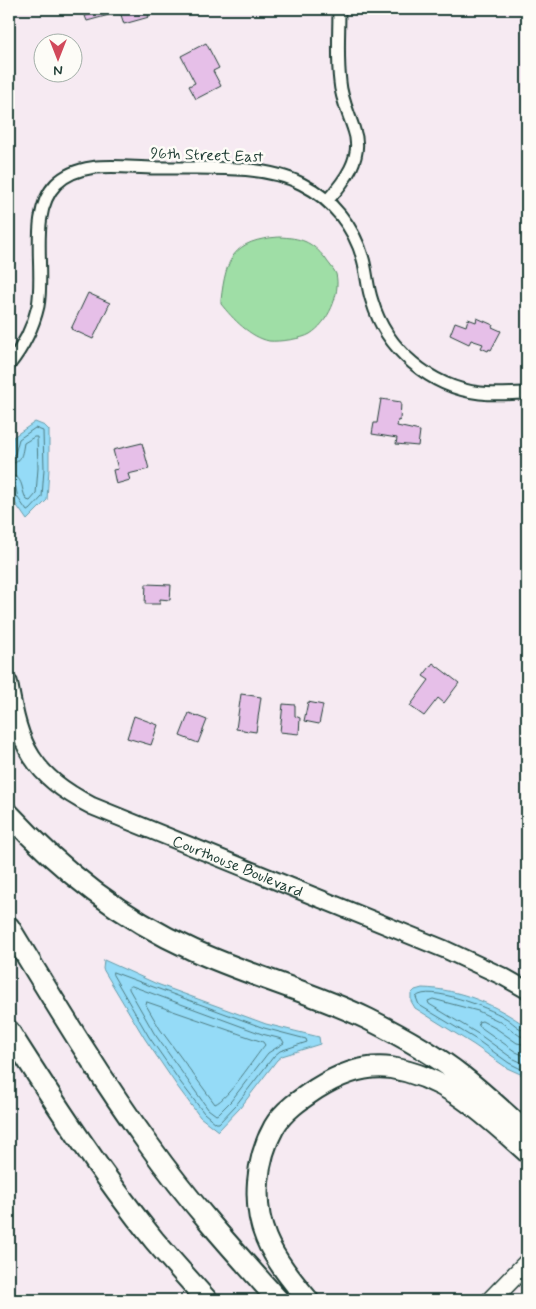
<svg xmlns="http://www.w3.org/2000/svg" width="536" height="1309" font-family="Mynerve,sans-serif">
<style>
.green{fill:#9fdea6;stroke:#5f8e6d}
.water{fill:#95dbf7;stroke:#669ca9}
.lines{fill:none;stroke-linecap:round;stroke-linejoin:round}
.shore{stroke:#4e7c82;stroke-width:1}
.building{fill:#e6bfe8;stroke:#1f3d34}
.street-casing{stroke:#1f3d34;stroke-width:15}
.secondary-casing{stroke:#1f3d34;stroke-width:20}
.primary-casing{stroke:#1f3d34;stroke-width:21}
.highway-casing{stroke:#1f3d34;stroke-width:24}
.street{stroke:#fdfcf7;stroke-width:11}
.secondary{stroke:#fdfcf7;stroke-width:16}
.primary{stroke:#fdfcf7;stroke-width:18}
.highway{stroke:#fdfcf7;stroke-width:20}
.labels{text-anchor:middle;stroke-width:5;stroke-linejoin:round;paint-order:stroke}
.street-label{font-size:16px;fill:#1f3d34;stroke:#fdfcf7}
</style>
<rect width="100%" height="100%" fill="#f6eaf2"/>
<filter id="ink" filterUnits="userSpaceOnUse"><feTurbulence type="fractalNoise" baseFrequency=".02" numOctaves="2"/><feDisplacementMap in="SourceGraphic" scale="10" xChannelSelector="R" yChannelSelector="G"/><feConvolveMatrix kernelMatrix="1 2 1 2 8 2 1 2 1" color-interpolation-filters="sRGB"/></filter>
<g filter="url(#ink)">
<path class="green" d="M279,237C301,238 311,241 325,258C328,263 334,269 336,274C341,294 328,323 310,334C302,339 279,342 269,341C250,337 233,319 221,304V300C226,258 233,240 279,237Z"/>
<path class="water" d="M35,422L45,426L49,430V469L47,500L27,520L13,500L9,468L13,437Z
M104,960L157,984L266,1024L319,1037L320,1044L282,1056L277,1060L240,1108L218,1131L200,1117L177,1086L145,1039L103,969Z
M422,988C461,989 496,1005 527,1027V1077L507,1068L474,1045L415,1008L411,1001V994L415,990Z"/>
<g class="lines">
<path class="shore" d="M9,458L15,454L19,439L35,428L43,431L44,469L42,497L30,510L27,511L18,498L15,484L9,481
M9,464C22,463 22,454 24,443L34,437H37L38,468L36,494L30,501L27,500C20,490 25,476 9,475
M113,972L264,1028L306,1039L307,1042L280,1051L274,1056L236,1105L219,1123H216L204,1113L181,1083L149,1037L113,975Z
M132,986L262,1034L282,1039L284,1043L268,1053L231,1101L218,1114L216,1115L208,1109L154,1033L129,989V987Z
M147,1002L263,1042L265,1045C254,1058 228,1099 215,1104L160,1029L146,1005Z
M527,1031C518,1030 512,1021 504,1017C489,1008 429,984 416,997L419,1005L477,1040L509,1063L527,1072
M527,1037L520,1036L501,1022L478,1011L433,999L428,1001L429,1004L480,1035L512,1058L527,1065
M527,1045L517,1043L497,1029L482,1021L478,1022L479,1026L516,1052L527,1057"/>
</g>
<path class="building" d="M97,9H146L149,17L124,24L120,12L87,21L85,16L98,12Z
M206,43L219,68L213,71L221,86L196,99L189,86L195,83L181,56Z
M88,293L110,303L93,339L71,329Z
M477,318L493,325L492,327L501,331L491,350L489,349L488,351L481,348L483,344L471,340L469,344L450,335L455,322L466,326L468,319L476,322Z
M381,399L401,402L400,421L398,420L397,426L420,431L418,446L396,444L397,438L372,434L374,423H377Z
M142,443L149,469L128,474L130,480L116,484L113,470L118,469L113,450Z
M146,584L171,585L170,600L160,599V604H145Z
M433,663L459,683L444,703L438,698L424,716L410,706L429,680L423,676Z
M241,694L261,697L256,732L236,729Z
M308,702L323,705L319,724L304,721Z
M283,704L295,705V716L300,718L299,734L280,732Z
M189,713L207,720L198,743L180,736Z
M134,716L158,725L151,745L127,738Z"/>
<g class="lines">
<defs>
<path id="street" d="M327,201C344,182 364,157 354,130C349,114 341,98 340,82C337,58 339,33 339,9
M9,365C23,347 33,328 38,306C45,268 28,213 56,184C81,159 123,168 155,168C200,169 262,163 302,184C332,199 354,227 363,259C367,273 367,287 372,301C386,349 430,387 480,393C496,395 512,393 527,393"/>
<g id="secondary">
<path id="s1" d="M9,683C20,748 31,774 92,806L444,949L504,977L527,990"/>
</g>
<path id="primary" d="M491,1300L527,1263"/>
<path id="highway" d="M9,814C63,872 120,917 193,950C250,976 312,992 368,1019C400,1035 434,1054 462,1076C485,1094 506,1114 527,1133
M9,927C54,1001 98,1075 149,1145C188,1200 233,1250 278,1300
M9,1031C54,1102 101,1174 154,1240C171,1260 189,1280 207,1300
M308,1300C293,1282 275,1260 266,1238C252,1204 256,1159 274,1127C283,1111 301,1099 316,1089C338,1075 364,1064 391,1068C448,1077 485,1115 527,1152"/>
</defs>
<use href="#street" class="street-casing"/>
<use href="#secondary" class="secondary-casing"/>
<use href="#primary" class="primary-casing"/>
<use href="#highway" class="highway-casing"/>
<use href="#street" class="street"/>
<use href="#secondary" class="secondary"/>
<use href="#primary" class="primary"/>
<use href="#highway" class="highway"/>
</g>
</g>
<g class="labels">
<g class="street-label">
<text transform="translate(207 154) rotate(2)" y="6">96th Street East</text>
<text dy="6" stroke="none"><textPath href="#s1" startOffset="314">Courthouse Boulevard</textPath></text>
</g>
</g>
<rect width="536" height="1309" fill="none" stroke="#fdfcf7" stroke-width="30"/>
<rect x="15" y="15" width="506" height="1279" fill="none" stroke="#1f3d34" stroke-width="2" filter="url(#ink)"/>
<g transform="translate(58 58) rotate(180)"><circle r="24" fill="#fdfcf7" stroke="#a4b0a9"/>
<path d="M0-4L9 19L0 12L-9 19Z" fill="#d1495b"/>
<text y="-8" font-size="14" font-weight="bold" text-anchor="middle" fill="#1f3d34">N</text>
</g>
</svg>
